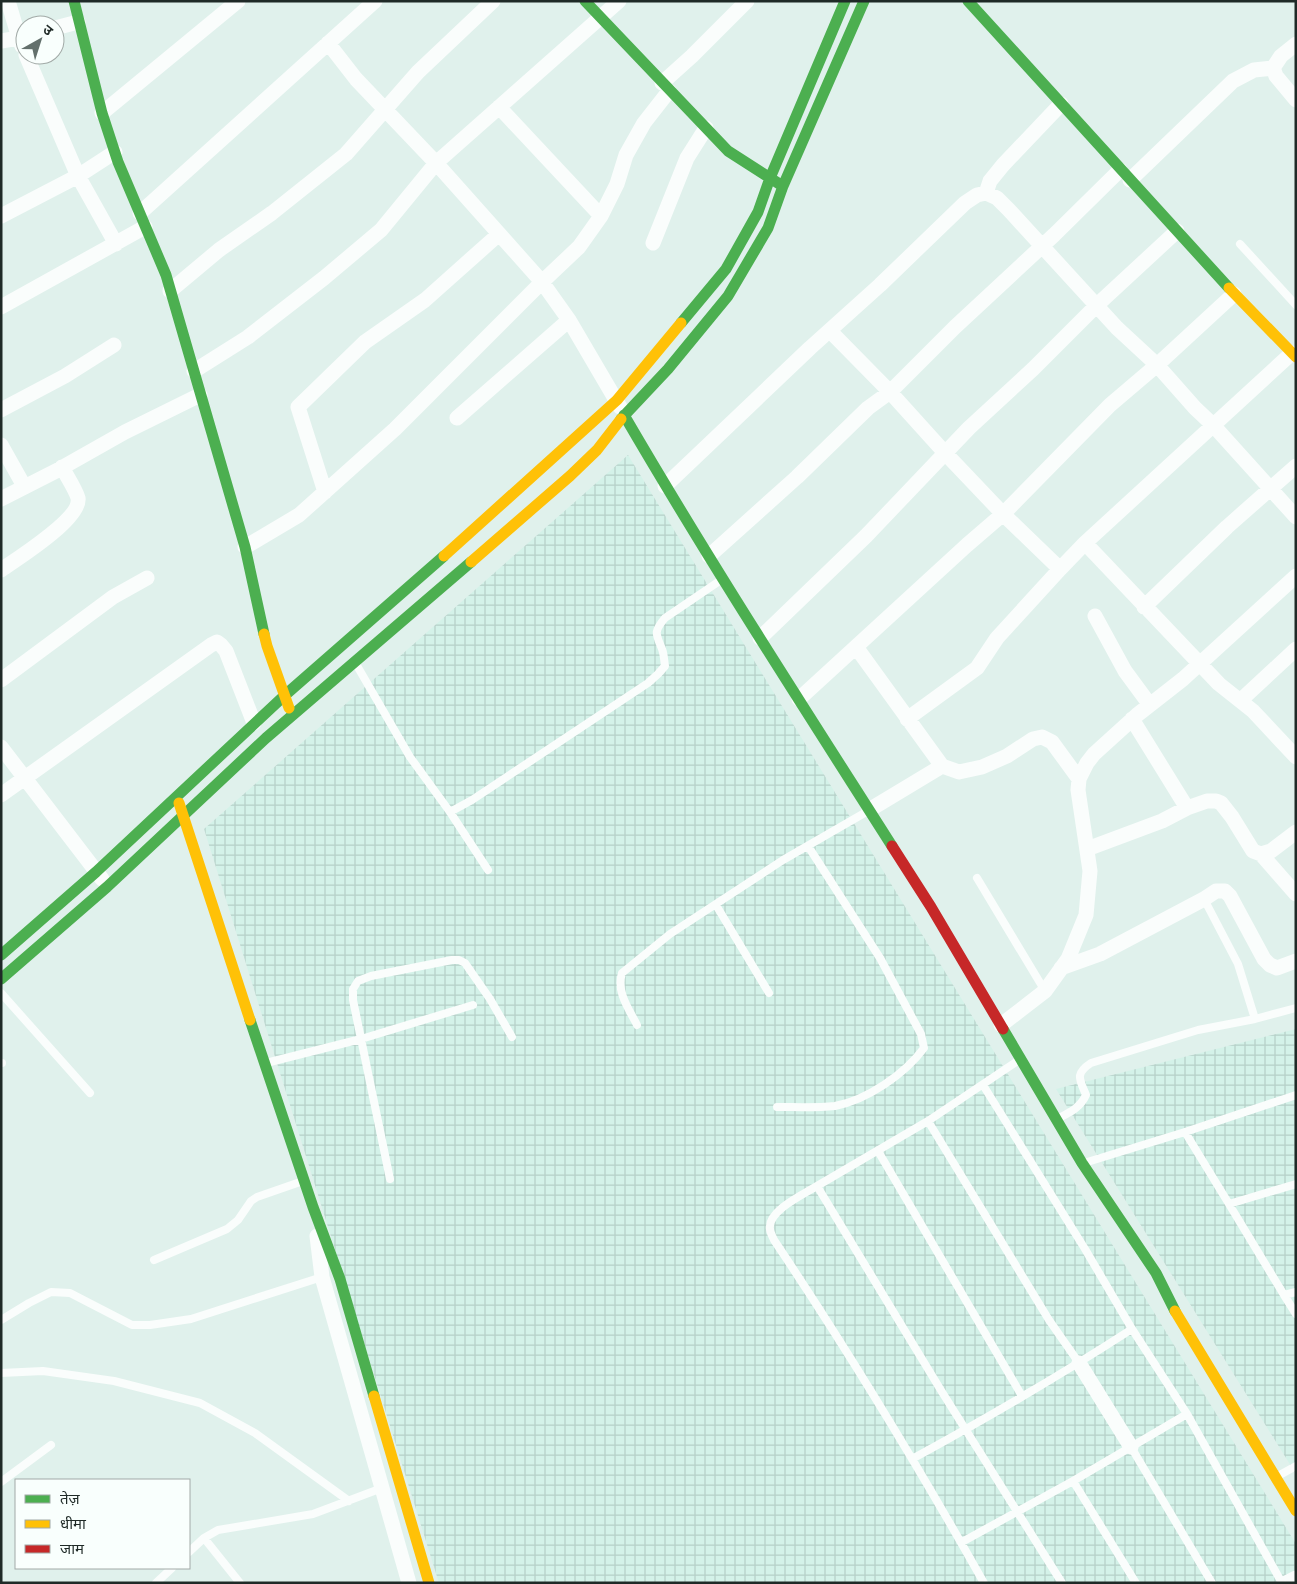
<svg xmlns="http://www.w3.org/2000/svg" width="1297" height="1584" font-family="Karla,'Noto Sans Devanagari',sans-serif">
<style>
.industrial{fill:url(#industrial-grid)}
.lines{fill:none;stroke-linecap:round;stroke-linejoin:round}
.lane{stroke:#fafdfc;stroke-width:8}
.street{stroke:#fafdfc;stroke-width:15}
.fast{stroke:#4caf50;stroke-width:11}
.slow{stroke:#ffc107;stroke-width:11}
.jam{stroke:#c62828;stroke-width:11}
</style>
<defs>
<pattern id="industrial-grid" width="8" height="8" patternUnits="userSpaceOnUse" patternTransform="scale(1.25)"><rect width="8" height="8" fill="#d4f2e9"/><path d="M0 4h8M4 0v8" fill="none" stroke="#b6d0c8"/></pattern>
</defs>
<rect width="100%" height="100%" fill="#e0f1ec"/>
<path class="industrial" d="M628,455L1296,1544V1583H439L204,829Z
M1296,1029V1474L1056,1089Z"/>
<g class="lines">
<path class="lane" d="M1240,244L1296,305
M356,664L410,757L450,812L488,870
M450,812L472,800L648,683L658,674L665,666C664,660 664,654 662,649C656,634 653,632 665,618L721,580
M977,878L1045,991
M1204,899L1238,964L1255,1019
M716,905L769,993
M1,993L90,1093
M637,1025C629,1009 616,992 622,973L670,934L783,860L868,811
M1,1063H2
M266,1063L361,1039L473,1005
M983,1085L1085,1249L1132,1329L1187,1414L1282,1583
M777,1107C796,1107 816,1108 835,1106C867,1100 905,1074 924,1048L921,1034L880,958L808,846
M1057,1119C1070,1112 1080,1108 1086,1095C1080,1080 1074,1074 1091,1063L1198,1030L1255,1019L1296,1008
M928,1121L1049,1320L1079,1363
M1185,1132L1229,1204L1296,1184
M878,1151L1022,1396
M1084,1163L1185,1132L1296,1095
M390,1179L353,1000V989L358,981L371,976L452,960H459L465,963L490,999L512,1037
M817,1186L928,1121L1019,1060
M1229,1204L1284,1295L1296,1292
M154,1260L227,1229L238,1220L251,1201L257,1197L303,1181
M1284,1295L1296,1314
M1,1320L29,1303L51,1292L70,1293L132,1325H150L191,1319L322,1277
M1,1373L43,1371L114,1381L200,1403L255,1433L349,1501
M1131,1447L1212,1583
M912,1459C987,1418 1061,1375 1132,1329
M1276,1477L1296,1466
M1073,1481L1136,1583
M1,1482L51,1445
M204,1538L240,1583
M962,1542L1073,1481L1187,1414
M189,1552L204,1538L218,1530L313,1514L382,1488
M156,1583L172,1568
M984,1583C918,1466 849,1352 774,1240C773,1237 770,1233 770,1229C767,1211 804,1194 817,1186L942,1392L1062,1583"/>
<path class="street" d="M8,1L19,38L25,37
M55,28L78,22
M1,41L19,38L22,46
M328,43L356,79L436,163L542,282L569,320L620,407
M1296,44L1281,56L1273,68L1276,76L1296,100
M26,55L78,176L116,244
M662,83L692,56L747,1
M499,107L601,216
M102,113L238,1
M1130,180L1233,81L1254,70L1273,68
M986,193L990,181L1003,165L1061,104
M140,213L375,1
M1,216L78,176L115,152
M653,243L687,158L706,128
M170,291L219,250L272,213L346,154L418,72L493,1
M1,307L145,227
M830,331L890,392L946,454L1003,514L1060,569L1085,543L1219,684L1253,711L1296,757
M194,371L248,337L324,278L381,230L436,163L619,1
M1,410L65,376L114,345
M457,418L569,320
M1,445L24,486
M665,486L810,348L880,285L965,203L977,195L986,193L997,198L1009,210L1117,328L1157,365L1195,408L1213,425L1296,517
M325,492L298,407L365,342L425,300L499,234
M1,499L56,471L125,432L200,395
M1085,543L1292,353
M245,547L299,515L395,429L542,282L579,247L601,216L617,184L626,155L644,123L669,91
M709,556L797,477L868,408L890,392L955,327L1054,235L1120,170
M1,570C17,559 82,518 78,498C76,490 66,475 62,467
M1144,607L1227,527L1296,466
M1095,616L1125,671L1150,705
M760,638L866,536L969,428L1033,369L1097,305L1177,231
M856,647L942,766L959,772L982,767L1007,756L1033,739L1042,737L1052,742L1079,779
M1,680L113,597L147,578
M799,699L967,545L1003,514L1110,405L1157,365L1234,294
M1241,700L1296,649
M907,719L977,668L997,638L1060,569
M1132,719L1187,808
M1,747L102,879
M1,795L211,645L217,642L221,645L226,651L254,723
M869,810L942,766
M1087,849L1162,821L1187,808L1207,801H1216L1221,803L1232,817L1253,851L1261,854L1271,851L1296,832
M1261,854L1296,894
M1061,968L1100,954L1204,899L1216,891H1225L1230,896L1264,959L1270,965L1277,968L1296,961
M1001,1025L1045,991L1068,959L1086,915L1090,871L1078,790L1079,779L1087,763L1094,754L1137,715L1183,679L1296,576
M317,1236L322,1277L409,1583
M1079,1363L1131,1447
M1286,1583L1296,1578"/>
<path class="fast" d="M74,1L102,113L118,162L166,275L245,547L264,634
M585,1L728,151L781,185
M968,1L1229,288
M681,323L726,269L758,212L770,178L845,1
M624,415C709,561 801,703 892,846
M621,419L668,369L728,296L768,228L783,186L864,1
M1,955L96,872L284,696L444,556
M1,979L107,887L266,738L471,562
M250,1020L313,1207L340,1279L374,1396
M1003,1029L1082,1163L1156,1273L1175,1311"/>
<path class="slow" d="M1229,288L1296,357
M444,556L617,400L681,323
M471,562L570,476L597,450L621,419
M264,634L267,646L289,708
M179,803L250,1020
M1175,1311L1296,1511
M374,1396L429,1583"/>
<path class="jam" d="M892,846L931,907L1003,1029"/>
</g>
<rect width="1297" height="1584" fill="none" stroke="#1f2a27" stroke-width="5"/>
<rect x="15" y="1479" width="175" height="90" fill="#f9fffd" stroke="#a2aaa7"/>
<rect x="25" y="1495" width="25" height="8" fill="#4caf50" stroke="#a2aaa7"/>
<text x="60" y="1504" font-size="15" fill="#1f2a27">तेज़</text>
<rect x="25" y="1520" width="25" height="8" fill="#ffc107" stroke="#a2aaa7"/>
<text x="60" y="1529" font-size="15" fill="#1f2a27">धीमा</text>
<rect x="25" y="1545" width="25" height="8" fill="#c62828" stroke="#a2aaa7"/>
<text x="60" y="1554" font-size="15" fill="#1f2a27">जाम</text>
<g transform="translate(40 40) rotate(39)"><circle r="24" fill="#f9fffd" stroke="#a2aaa7"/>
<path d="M0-4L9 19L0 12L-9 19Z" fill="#63706c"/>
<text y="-8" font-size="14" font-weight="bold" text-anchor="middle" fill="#1f2a27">उ</text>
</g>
</svg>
